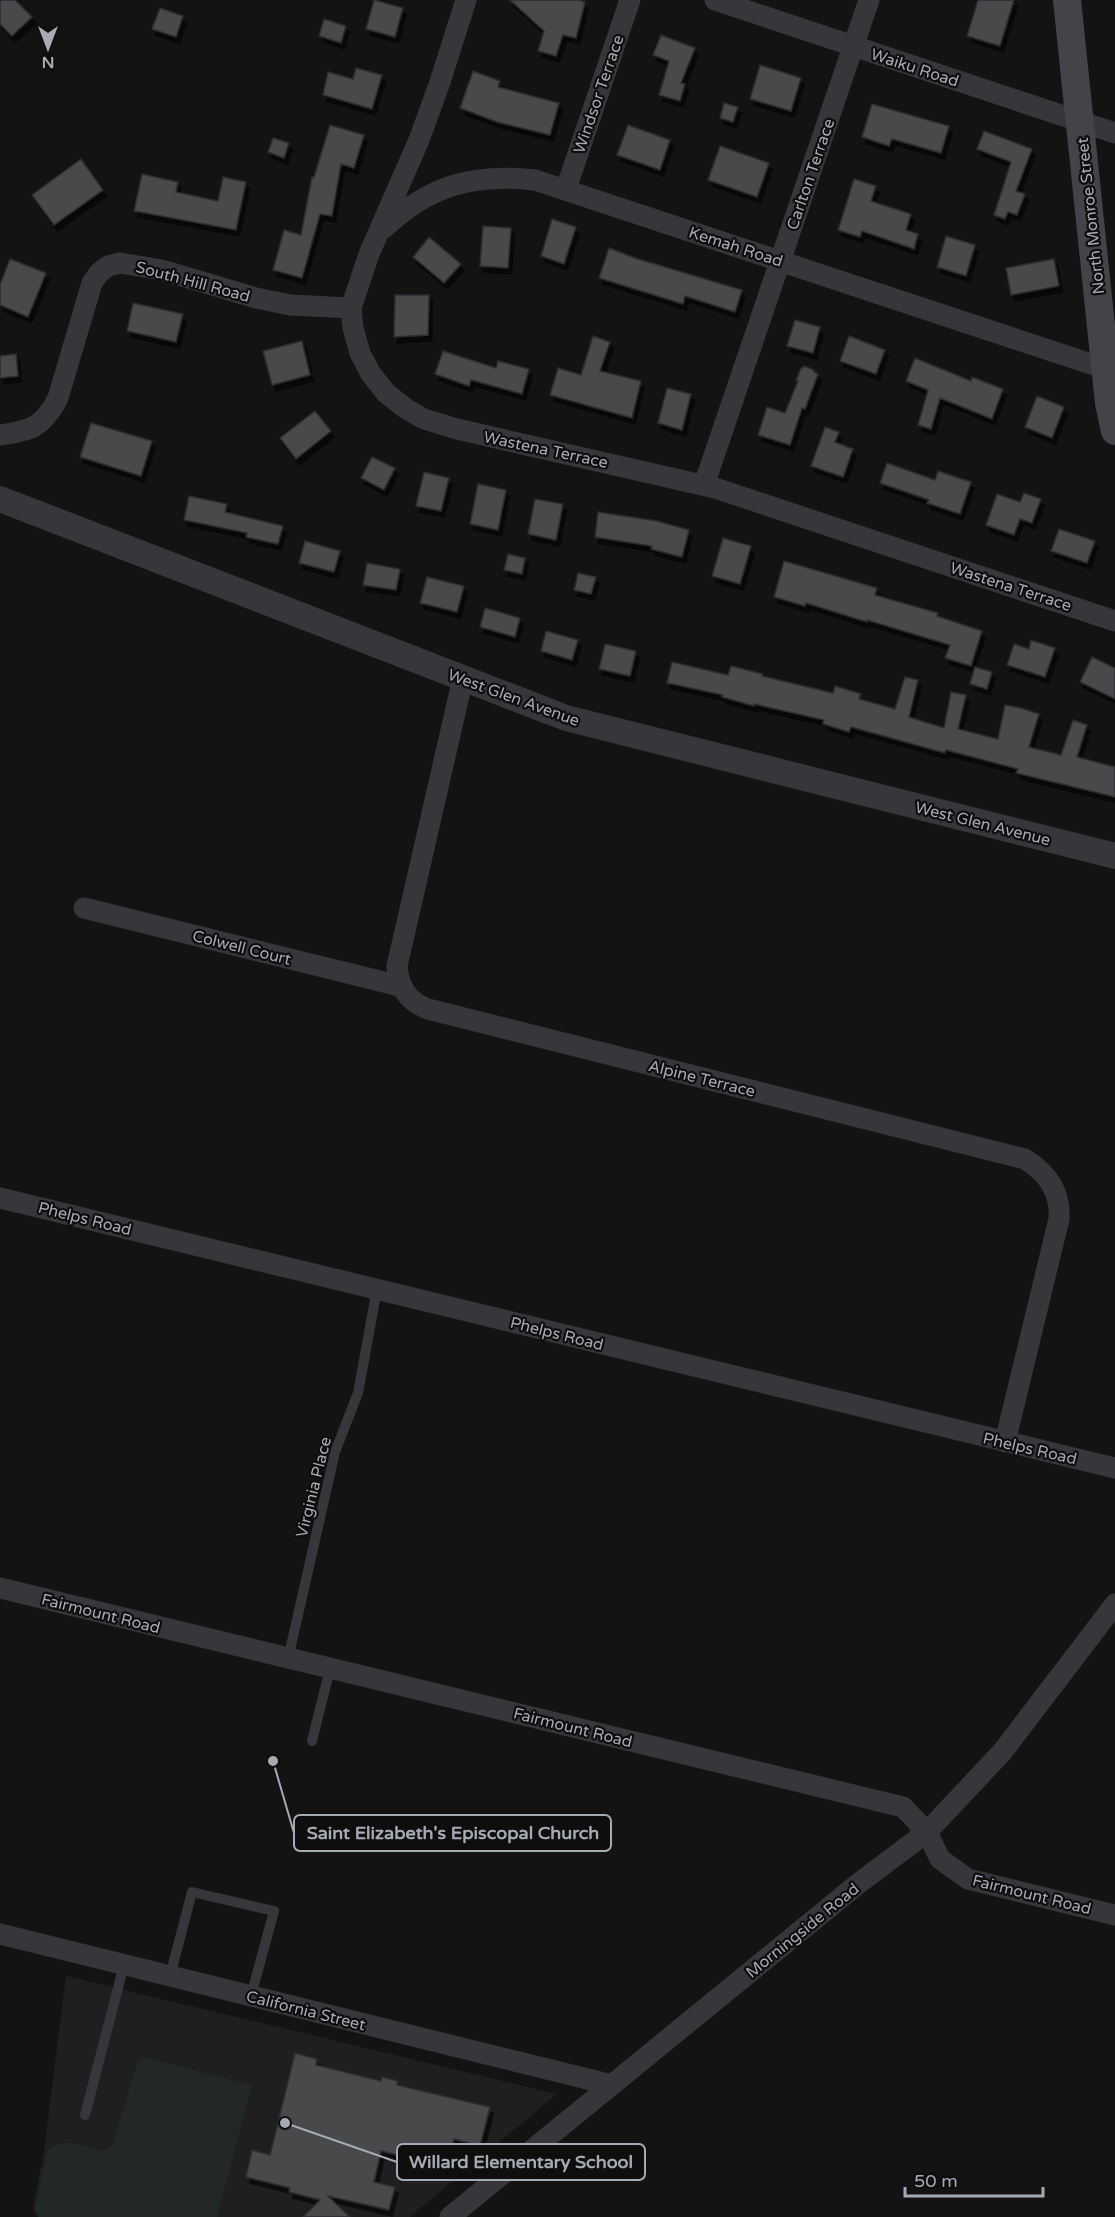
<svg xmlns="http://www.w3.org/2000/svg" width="1115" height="2217" font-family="'Varela Round',sans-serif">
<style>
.built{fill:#1f1f21}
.green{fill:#222823}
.building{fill:#47484c;stroke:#2d2d30;stroke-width:1.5;filter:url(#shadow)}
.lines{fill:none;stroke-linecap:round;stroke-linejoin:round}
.service{stroke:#36373b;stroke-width:10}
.minor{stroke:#36373b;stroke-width:21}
.tertiary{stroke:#36373b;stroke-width:26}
.secondary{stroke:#434449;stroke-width:28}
.labels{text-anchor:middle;stroke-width:4.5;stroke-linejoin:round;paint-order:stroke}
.street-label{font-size:16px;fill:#a6aab3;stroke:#0e0e0f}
.leader{fill:none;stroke:#a6aab3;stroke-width:2}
.callout-dot{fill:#a6aab3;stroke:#0e0e0f;stroke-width:2}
.callout{fill:#0e0e0f;stroke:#a6aab3;stroke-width:2}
.callout-label{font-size:18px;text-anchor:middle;font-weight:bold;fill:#a6aab3}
</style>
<defs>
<filter id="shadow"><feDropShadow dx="3.5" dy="6" stdDeviation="0" flood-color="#0009"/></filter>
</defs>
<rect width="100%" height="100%" fill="#131314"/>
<path class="built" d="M66,1976L557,2094L410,2217H38L33,2209L44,2151Z"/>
<path class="green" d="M143,2057L252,2085L217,2217H39L36,2214L35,2207L48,2150C63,2136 86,2147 104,2151L113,2144L137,2064Z"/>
<path class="building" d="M0,0H15L32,17L12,36L0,24Z
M374,0L403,8L395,37L366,29Z
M510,0H578L585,2L576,38L563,35L556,56L538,51L544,31Z
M978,0H1014L1000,46L967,36Z
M160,8L183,16L176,37L152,29Z
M324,19L346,26L341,43L319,36Z
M661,35L695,48L681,83L685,84L680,101L659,95L669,61L653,55Z
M760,65L801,78L791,111L750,99Z
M356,68L382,75L372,109L323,95L328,72L353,79Z
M473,71L500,81L498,87L559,103L550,135L497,122L460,108Z
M724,103L738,107L733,122L720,118Z
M872,104L949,126L941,153L892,139L889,146L862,137Z
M330,125L364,135L354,168L341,164L332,216L320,214L302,278L273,270L284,230L301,235L312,177H314Z
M628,125L670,140L660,170L617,155Z
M984,131L1032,149L1016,191L1025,194L1017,215L1008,212L1005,219L994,215L1011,162L977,149Z
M273,138L289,143L284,158L268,152Z
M720,146L769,163L757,197L708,180Z
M81,159L103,190L54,225L32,195Z
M142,174L178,182L176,192L218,201L223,177L246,182L236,230L134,211Z
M854,179L876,186L871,201L911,214L906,230L918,234L914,249L862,231L860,237L838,230Z
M552,219L576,227L564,264L541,256Z
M483,226L511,228L508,268L480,266Z
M946,236L975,245L966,276L937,267Z
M429,237L461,264L444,283L413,257Z
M609,248L635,258L742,290L735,312L685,296L683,304L599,278Z
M10,259L46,273L28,317L0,305V285Z
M1054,259L1059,286L1011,295L1006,268Z
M395,295H429L428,335L394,337Z
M133,303L183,314L176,342L127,331Z
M795,320L820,327L813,353L787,346Z
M593,336L610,342L600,371L641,381L632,418L550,395L558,368L581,375Z
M849,336L885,350L876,374L840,361Z
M302,341L310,375L272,385L263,351Z
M443,351L496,368L498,361L529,369L522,394L471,380L469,386L435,374Z
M16,354L18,376L0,378V356Z
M915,358L971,381L972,377L1003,389L992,419L940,398L931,429L918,425L928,390L906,381Z
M804,366L814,370V372L818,374L805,409L802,408L790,445L758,435L767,407L785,413L798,381H796L801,368H803Z
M667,388L691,394L682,430L658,423Z
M1037,396L1064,407L1052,438L1025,427Z
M315,411L331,431L296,459L280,438Z
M91,423L152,441L141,476L80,457Z
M825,427L839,432L835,442L853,449L843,477L811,466Z
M372,457L395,468L384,490L361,478Z
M887,463L935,480L938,471L971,482L960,514L927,503L929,500L880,483Z
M424,472L449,478L441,511L416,506Z
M478,484L506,490L498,530L470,524Z
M1024,493L1041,499L1032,523L1020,519L1014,535L986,525L997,494L1020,502Z
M189,496L227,504L225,512L283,526L278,544L246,537L247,533L184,520Z
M535,499L563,504L556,540L528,534Z
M598,512L657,521L689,530L682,557L651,549L652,546L595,537Z
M1059,529L1095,541L1087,563L1051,551Z
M723,538L751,546L740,584L712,576Z
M305,541L340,551L334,572L299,563Z
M508,554L525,558L522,574L504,570Z
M784,561L877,588L875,595L938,613L937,616L982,631L971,666L945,658L950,645L867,620V622L806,603L805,606L774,597Z
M367,563L400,569L396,590L363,585Z
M578,573L596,577L591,594L574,590Z
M427,577L464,586L457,612L420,603Z
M485,608L520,618L515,637L480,627Z
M546,631L578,640L572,660L541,651Z
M1031,640L1055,648L1045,677L1007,665L1014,644L1029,649Z
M605,644L636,651L630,676L599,669Z
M1092,657L1115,668V699L1080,682Z
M672,662L728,675L731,666L763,674L762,676L833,693L835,686L861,694L859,699L895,709L905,677L918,680L909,717L944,728L951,692L966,695L958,729L998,739L1005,705L1021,708L1039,714L1029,747L1061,755L1073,720L1087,725L1077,757L1115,767V797L1016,773L1018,769L946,750L945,753L851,727L849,732L823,724L824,720L754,704V706L722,697L723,695L667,683Z
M975,667L992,672L987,689L970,684Z
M295,2053L317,2059L316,2065L381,2081L382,2077L398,2081L397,2085L490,2107L480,2146L454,2139L447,2167L381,2151L374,2182L395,2187L389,2210L328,2196L350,2217H303L320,2200L289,2192L290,2188L246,2177L252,2150L270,2155Z"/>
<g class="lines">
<path class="service" d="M288,1659L335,1452L358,1393L377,1289
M312,1741L330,1669
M170,1976L192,1892L274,1911L251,1996
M85,2115L124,1965"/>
<path class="minor" d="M466,0L440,82L419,140L369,254L351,308L353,328L360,353L371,374L386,393L405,408L424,419L457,429L715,488L1115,621
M715,0L1115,133
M566,189L630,0
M384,228C430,185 474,173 535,180L1106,369
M0,435C31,431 43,427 58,398L92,283L99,273L108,266L120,263L162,270L256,298L290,305L351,308
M704,485L869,0
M463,678L397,966C399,987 407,1001 428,1009L1025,1159C1047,1173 1061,1191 1059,1219L1005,1442
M84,908L400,986
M0,1198L1115,1468
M0,1588L903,1807L927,1832L940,1859L968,1879L1115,1915
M0,1934L612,2085
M450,2217L859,1883L927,1832L1003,1751L1115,1604"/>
<path class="tertiary" d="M0,499L566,718L1115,856"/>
<path class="secondary" d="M1067,0L1109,403L1115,431"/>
</g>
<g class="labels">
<g class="street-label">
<text transform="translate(915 67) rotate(18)" y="6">Waiku Road</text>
<text transform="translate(598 94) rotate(-71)" y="6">Windsor Terrace</text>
<text transform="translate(810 174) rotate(-71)" y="6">Carlton Terrace</text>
<text transform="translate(1090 216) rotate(-96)" y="6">North Monroe Street</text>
<text transform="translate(736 246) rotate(18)" y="6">Kemah Road</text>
<text transform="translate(193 281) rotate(15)" y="6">South Hill Road</text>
<text transform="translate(546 449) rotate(12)" y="6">Wastena Terrace</text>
<text transform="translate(1011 586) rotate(18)" y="6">Wastena Terrace</text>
<text transform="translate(514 697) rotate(20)" y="6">West Glen Avenue</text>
<text transform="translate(983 823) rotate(14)" y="6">West Glen Avenue</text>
<text transform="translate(242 947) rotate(14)" y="6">Colwell Court</text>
<text transform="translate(702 1078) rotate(14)" y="6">Alpine Terrace</text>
<text transform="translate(85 1218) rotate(14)" y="6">Phelps Road</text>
<text transform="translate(557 1333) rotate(14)" y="6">Phelps Road</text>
<text transform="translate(1030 1448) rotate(13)" y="6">Phelps Road</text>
<text transform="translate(313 1487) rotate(-76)" y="6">Virginia Place</text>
<text transform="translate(101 1613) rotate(14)" y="6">Fairmount Road</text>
<text transform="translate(573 1727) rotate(14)" y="6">Fairmount Road</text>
<text transform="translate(1032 1894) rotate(14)" y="6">Fairmount Road</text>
<text transform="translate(802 1930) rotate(-39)" y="6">Morningside Road</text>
<text transform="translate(306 2010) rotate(14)" y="6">California Street</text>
</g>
</g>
<path class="leader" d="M273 1761L294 1833M285 2123L397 2162"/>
<g class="callout-dot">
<circle cx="273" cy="1761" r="6"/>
<circle cx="285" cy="2123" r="6"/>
</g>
<g class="callout">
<rect x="294" y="1815" width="317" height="36" rx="6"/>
<rect x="397" y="2144" width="248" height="36" rx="6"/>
</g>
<g class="callout-label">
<text x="453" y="1839">Saint Elizabeth's Episcopal Church</text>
<text x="521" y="2168">Willard Elementary School</text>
</g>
<g transform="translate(48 48) rotate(180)" stroke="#0e0e0f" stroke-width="4.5" paint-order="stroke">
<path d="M0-4.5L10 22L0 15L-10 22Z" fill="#a6aab3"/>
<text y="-9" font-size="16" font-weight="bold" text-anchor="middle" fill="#a6aab3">N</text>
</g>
<path d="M905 2187v9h138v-9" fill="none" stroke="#a6aab3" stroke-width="3"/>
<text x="914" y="2187" font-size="18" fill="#a6aab3" stroke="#0e0e0f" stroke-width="4.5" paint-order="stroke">50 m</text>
</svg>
